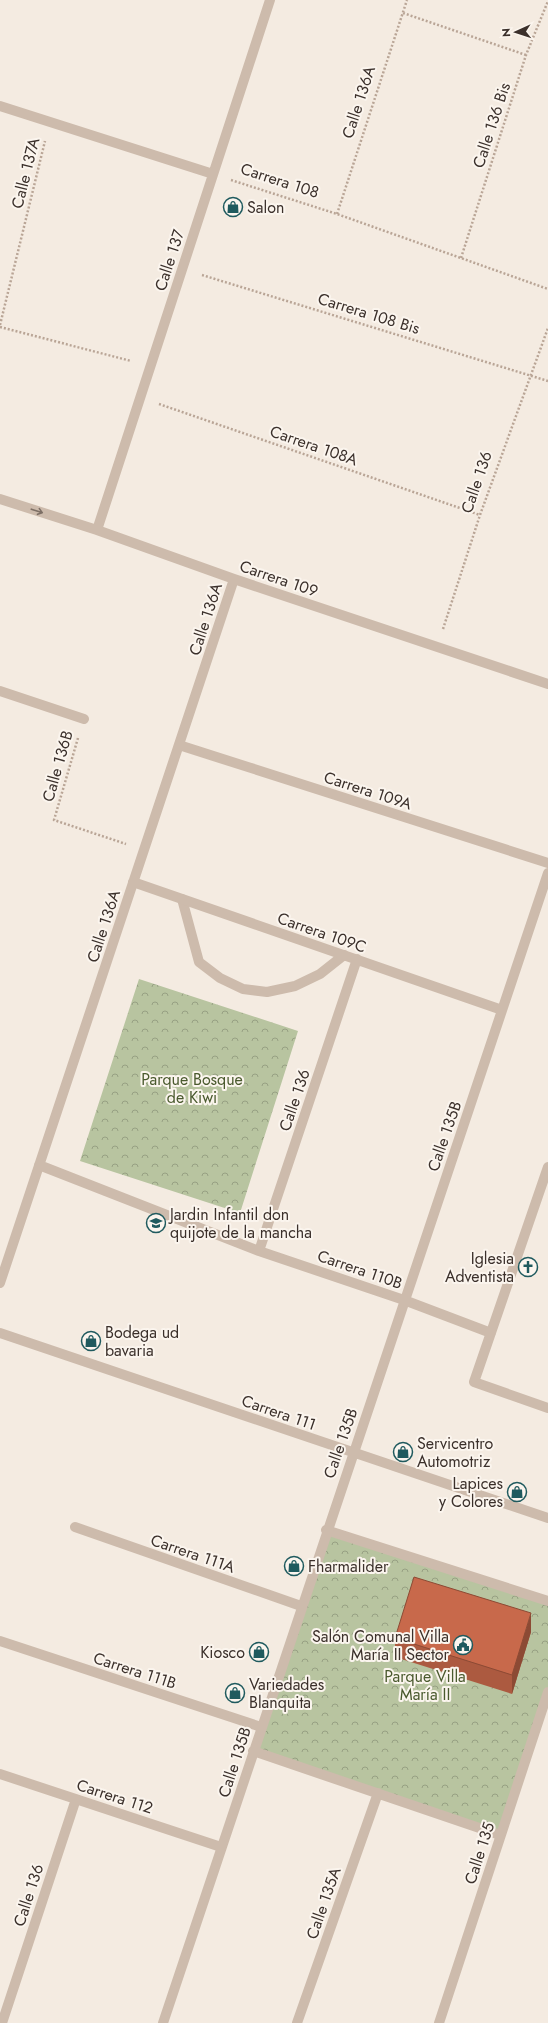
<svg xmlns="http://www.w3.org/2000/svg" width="548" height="2023" font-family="Jost,sans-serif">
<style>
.forest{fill:url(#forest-crowns)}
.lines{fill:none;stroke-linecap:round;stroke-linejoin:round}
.path{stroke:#b9a596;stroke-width:2.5;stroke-dasharray:2 2;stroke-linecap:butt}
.service{stroke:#cdbbac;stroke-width:10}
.minor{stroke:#cdbbac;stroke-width:10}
.wall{fill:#ac5a40}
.shaded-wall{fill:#8c4a34}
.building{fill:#c8694b;stroke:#8c4a34}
.oneway{stroke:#7d6f65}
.labels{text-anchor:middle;stroke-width:4;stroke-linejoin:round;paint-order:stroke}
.street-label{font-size:16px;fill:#3b302b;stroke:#fbf5ee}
.poi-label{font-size:16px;fill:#3b302b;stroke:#fbf5ee;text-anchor:start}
.park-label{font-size:16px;fill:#4a5a2e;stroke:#fbf5ee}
</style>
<defs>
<pattern id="forest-crowns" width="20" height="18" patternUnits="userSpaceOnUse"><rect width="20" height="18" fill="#b8c4a0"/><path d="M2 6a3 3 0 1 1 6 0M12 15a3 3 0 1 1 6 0" fill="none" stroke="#97a083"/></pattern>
</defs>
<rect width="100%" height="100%" fill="#f4ebe1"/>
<path class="forest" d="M139,979L298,1031L240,1213L80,1161Z
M326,1530L548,1601V1691L500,1835L253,1751Z"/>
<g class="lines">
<path class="path" d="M403,13L526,55
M231,180L337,214L548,289
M337,214L407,0
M461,258L526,55L548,1
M202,275L548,381
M0,325L45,141
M0,327L131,361
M159,404L480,515
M443,629L480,515L548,328
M78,738L54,820L126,844"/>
<path class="service" d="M182,899L199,962L220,978L243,989L267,992L295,986L320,974L344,955
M326,1530L548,1601"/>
<path class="minor" d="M0,106L213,174
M0,499L97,530L234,579L548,684
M97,530L270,0
M0,691L84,719
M179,745L548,863
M133,882L502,1010
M39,1165L259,1251L404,1300L491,1333
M548,1167L474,1382L548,1408
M259,1251L357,959
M0,1283L234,579
M0,1333L548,1518
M75,1527L301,1606
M0,1641L261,1727
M253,1751L500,1835
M0,1774L221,1847
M2,2023L76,1799
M163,2023L548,873
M297,2023L378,1793
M439,2023L548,1692"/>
</g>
<path class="wall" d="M531,1632L512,1694L395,1657V1638Z"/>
<path class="shaded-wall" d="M531,1613V1632L512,1694V1675Z"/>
<path class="building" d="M414,1577L531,1613L512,1675L395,1638Z"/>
<defs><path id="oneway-shaft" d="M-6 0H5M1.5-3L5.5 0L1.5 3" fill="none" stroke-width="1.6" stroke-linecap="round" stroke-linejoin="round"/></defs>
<use class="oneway" href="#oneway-shaft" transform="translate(37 511) rotate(18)"/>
<defs>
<symbol id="shop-ring" viewBox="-11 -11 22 22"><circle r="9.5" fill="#fbf5ee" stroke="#1f5a5e" stroke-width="1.5"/><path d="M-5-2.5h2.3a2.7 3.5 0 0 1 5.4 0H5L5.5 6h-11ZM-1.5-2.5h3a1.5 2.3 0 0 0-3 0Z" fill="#1f5a5e"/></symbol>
<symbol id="school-ring" viewBox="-11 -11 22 22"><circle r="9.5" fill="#fbf5ee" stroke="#1f5a5e" stroke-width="1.5"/><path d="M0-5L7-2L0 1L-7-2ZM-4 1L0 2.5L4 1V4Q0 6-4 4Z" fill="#1f5a5e"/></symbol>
<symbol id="church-ring" viewBox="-11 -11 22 22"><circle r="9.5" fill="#fbf5ee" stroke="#1f5a5e" stroke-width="1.5"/><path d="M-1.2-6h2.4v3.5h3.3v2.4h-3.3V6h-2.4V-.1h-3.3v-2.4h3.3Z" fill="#1f5a5e"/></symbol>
<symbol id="civic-ring" viewBox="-11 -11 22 22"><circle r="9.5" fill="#fbf5ee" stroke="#1f5a5e" stroke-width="1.5"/><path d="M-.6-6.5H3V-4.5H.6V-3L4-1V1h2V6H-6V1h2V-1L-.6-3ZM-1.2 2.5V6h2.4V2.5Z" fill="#1f5a5e"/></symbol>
</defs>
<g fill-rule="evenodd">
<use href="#shop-ring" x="222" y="196" width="22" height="22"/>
<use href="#school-ring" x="145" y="1212" width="22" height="22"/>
<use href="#church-ring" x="517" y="1256" width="22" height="22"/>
<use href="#shop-ring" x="80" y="1330" width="22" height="22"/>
<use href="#shop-ring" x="392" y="1441" width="22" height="22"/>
<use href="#shop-ring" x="506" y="1481" width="22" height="22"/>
<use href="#shop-ring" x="283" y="1555" width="22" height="22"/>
<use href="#civic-ring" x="452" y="1634" width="22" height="22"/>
<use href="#shop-ring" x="248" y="1641" width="22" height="22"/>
<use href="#shop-ring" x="224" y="1682" width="22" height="22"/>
</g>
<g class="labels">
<g class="street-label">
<text transform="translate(358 102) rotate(-72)" y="6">Calle 136A</text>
<text transform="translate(491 125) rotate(-72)" y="6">Calle 136 Bis</text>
<text transform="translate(25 173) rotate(-76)" y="6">Calle 137A</text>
<text transform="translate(280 180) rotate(18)" y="6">Carrera 108</text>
<text transform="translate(169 260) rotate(-72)" y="6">Calle 137</text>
<text transform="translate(369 313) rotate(17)" y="6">Carrera 108 Bis</text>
<text transform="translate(314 445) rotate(19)" y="6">Carrera 108A</text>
<text transform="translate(476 482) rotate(-71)" y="6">Calle 136</text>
<text transform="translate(279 578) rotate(19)" y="6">Carrera 109</text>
<text transform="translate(205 619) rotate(-72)" y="6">Calle 136A</text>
<text transform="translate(57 766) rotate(-74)" y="6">Calle 136B</text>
<text transform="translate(368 790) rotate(18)" y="6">Carrera 109A</text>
<text transform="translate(103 926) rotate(-72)" y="6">Calle 136A</text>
<text transform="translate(322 932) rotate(19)" y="6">Carrera 109C</text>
<text transform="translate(294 1100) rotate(-71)" y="6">Calle 136</text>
<text transform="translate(444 1136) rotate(-71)" y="6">Calle 135B</text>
<text transform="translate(360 1269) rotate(19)" y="6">Carrera 110B</text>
<text transform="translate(279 1412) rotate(19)" y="6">Carrera 111</text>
<text transform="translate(340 1443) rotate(-71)" y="6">Calle 135B</text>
<text transform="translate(193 1553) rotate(19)" y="6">Carrera 111A</text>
<text transform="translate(135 1670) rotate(18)" y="6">Carrera 111B</text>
<text transform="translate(234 1762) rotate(-72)" y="6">Calle 135B</text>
<text transform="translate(115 1796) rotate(18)" y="6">Carrera 112</text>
<text transform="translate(479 1853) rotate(-72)" y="6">Calle 135</text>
<text transform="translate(28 1895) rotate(-72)" y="6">Calle 136</text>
<text transform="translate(323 1903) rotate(-71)" y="6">Calle 135A</text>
</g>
<g class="poi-label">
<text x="247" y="213">Salon</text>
<text x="170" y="1220">Jardin Infantil don<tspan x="170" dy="18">quijote de la mancha</tspan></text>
<text x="514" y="1264" text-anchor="end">Iglesia<tspan x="514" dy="18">Adventista</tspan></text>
<text x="105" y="1338">Bodega ud<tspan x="105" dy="18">bavaria</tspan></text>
<text x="417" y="1449">Servicentro<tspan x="417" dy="18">Automotriz</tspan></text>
<text x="503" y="1489" text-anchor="end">Lapices<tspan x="503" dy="18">y Colores</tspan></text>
<text x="308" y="1572">Fharmalider</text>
<text x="449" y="1642" text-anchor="end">Salón Comunal Villa<tspan x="449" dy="18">María II Sector</tspan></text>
<text x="245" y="1658" text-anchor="end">Kiosco</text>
<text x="249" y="1690">Variedades<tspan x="249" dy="18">Blanquita</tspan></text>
</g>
<g class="park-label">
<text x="192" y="1085">Parque Bosque<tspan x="192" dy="18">de Kiwi</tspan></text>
<text x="425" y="1682">Parque Villa<tspan x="425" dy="18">María II</tspan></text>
</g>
</g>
<g transform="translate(516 32) rotate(267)" stroke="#fbf5ee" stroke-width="3" paint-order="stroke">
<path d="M0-3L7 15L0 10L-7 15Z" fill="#3b302b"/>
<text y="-6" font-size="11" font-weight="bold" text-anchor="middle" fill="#3b302b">N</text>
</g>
</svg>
